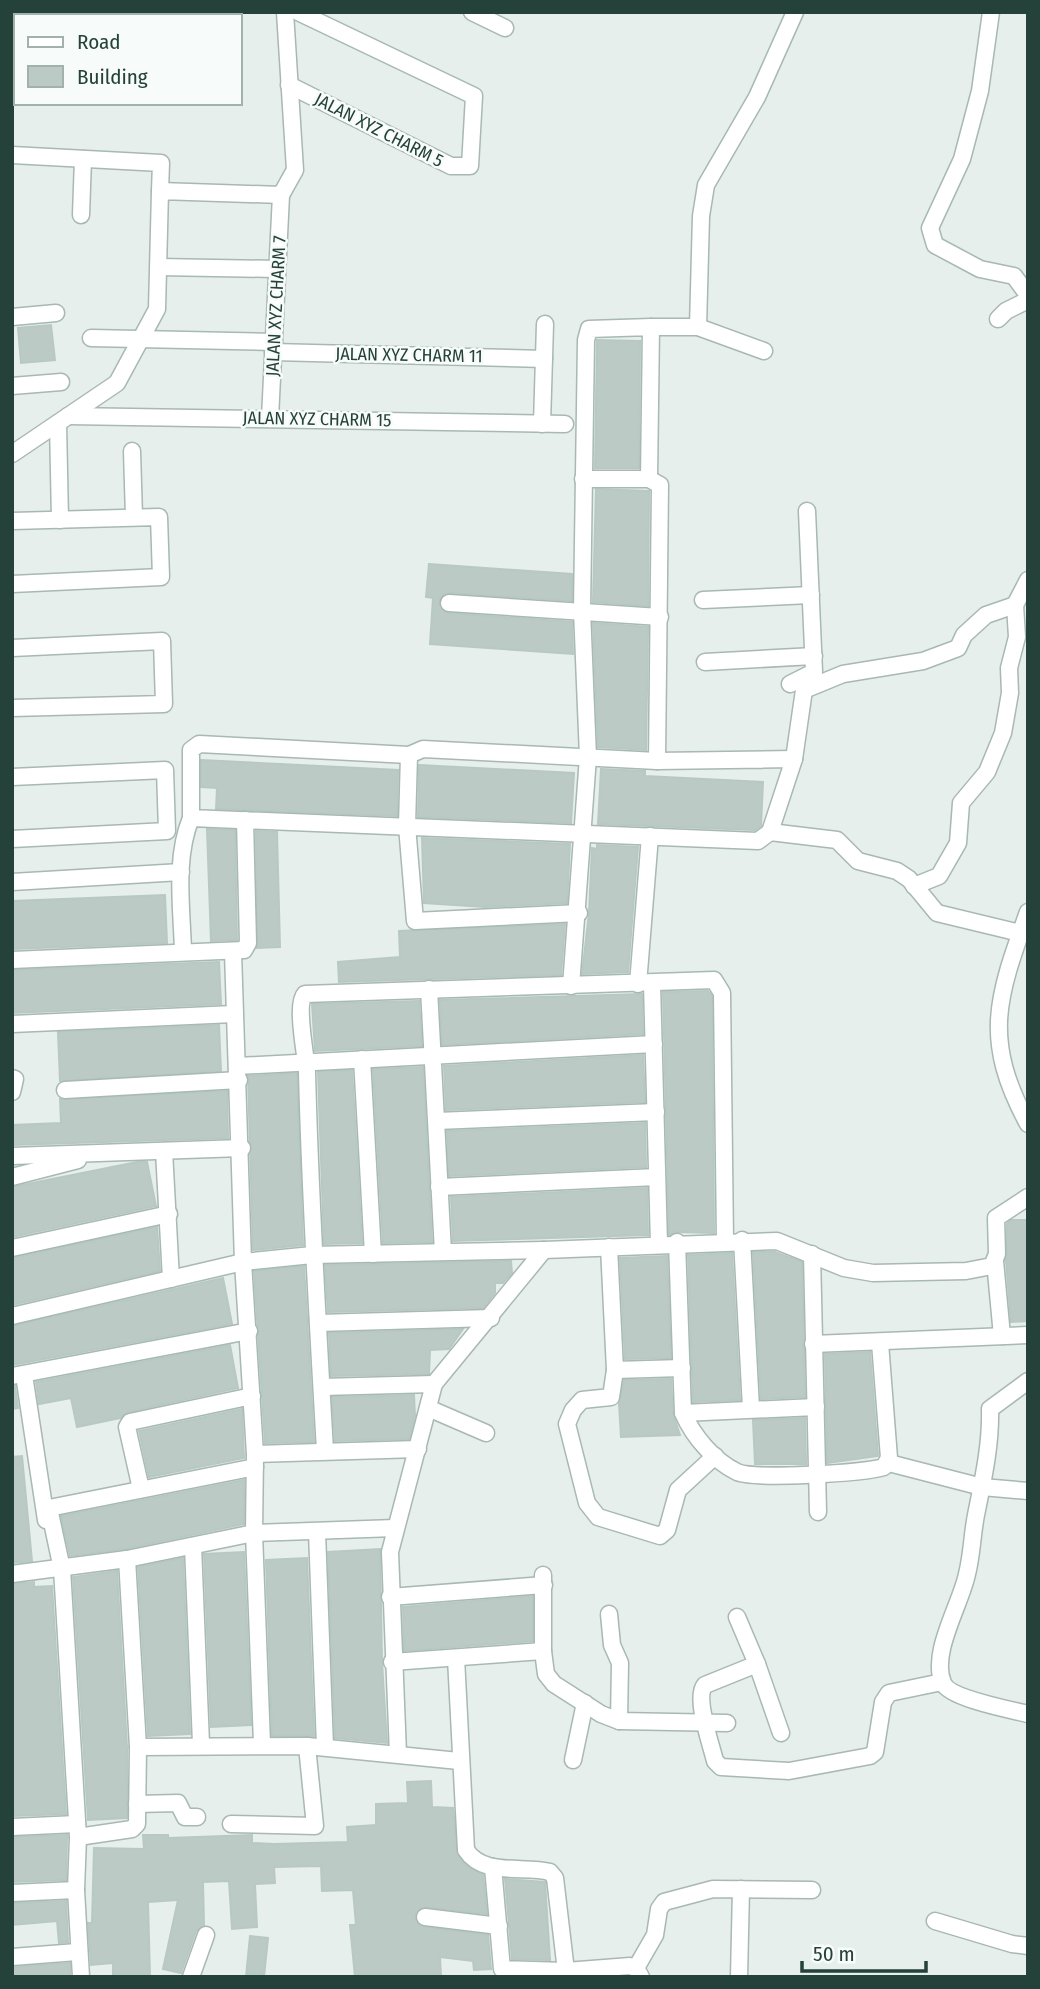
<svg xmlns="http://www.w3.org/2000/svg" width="1040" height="1989" font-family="'Fira Sans Condensed',sans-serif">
<rect width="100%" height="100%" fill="#e6efeb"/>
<!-- building -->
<g fill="#bbcac4" stroke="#b8c9c2" stroke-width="2">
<path d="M51,325L55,360L21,363L18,328Z"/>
<path d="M597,340L640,341L639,468H595Z"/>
<path d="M596,489L649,491L648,606L593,602Z"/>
<path d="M429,564L572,574V601L450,593L441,597L439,603L443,611L448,613L572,622L573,654L430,644L433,598L426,597Z"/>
<path d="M593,623L648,627L646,750L598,747Z"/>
<path d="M201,760L398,770L397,816L216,809L217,788L201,787Z"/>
<path d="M419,765L574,773L571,823L418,817Z"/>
<path d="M601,769L645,771V776L763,782L761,826L755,830L598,824Z"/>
<path d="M207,829L235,830L237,940L211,941Z"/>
<path d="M256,831L277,832L280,947L257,948Z"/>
<path d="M422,838L570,844L567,903L485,907L424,903Z"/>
<path d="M597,845L638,847L628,972L582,974L589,913L592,848L597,849Z"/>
<path d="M165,895L167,943L12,949V901Z"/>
<path d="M565,924L561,975L339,982L338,962L400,957L399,931Z"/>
<path d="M219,962L221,1004L12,1013V970Z"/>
<path d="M708,991L712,996L714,1233L676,1232L669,1235L663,992Z"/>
<path d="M642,994L643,1034L442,1045L440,1000Z"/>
<path d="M419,1001L422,1046L315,1051L312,1004Z"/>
<path d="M219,1025L221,1071L60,1081L58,1032Z"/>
<path d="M643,1055L645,1102L446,1110L444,1066Z"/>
<path d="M423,1067L432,1242L383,1243L373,1069Z"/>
<path d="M352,1070L362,1243L324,1244L318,1072Z"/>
<path d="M297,1073L303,1245L253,1250L248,1076Z"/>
<path d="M227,1091L228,1138L12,1145V1125L61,1123L60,1099Z"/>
<path d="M645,1123L646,1167L449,1176L447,1131Z"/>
<path d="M137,1162H147L156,1206L12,1237V1187Z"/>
<path d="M647,1188L648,1235L453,1241L451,1197Z"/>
<path d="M1011,1220H1028V1321L1011,1322L1006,1261L1007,1224Z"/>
<path d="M157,1227L160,1271L12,1305V1258Z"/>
<path d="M753,1252H775L802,1262L805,1397L761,1399Z"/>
<path d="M732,1253L740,1400L693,1402L688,1255Z"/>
<path d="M667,1256L671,1358L625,1359L620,1258Z"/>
<path d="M511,1261L512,1273L503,1283H495V1293L483,1308L328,1312L325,1265Z"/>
<path d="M304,1266L314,1442L265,1443L254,1271Z"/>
<path d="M223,1278L232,1324L12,1365V1326Z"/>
<path d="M463,1329L449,1349L430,1350L429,1374L331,1376L329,1333Z"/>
<path d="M230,1345L238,1388L128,1412L120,1418L77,1427L71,1398L39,1404L36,1382Z"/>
<path d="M870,1352L878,1456L827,1463L825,1354Z"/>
<path d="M671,1379L673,1414L680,1435L621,1437L619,1403L624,1380Z"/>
<path d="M12,1386H15L18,1408L12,1409Z"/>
<path d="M414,1395L415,1416L409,1439L335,1441L332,1397Z"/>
<path d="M242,1409L244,1458L149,1477L139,1431Z"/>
<path d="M805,1418L806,1464H755L753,1420Z"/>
<path d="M22,1456L32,1561L12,1563V1457Z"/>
<path d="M244,1480V1524L125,1549L70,1556L61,1516Z"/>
<path d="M380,1549L382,1662L387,1743L335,1738L328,1552Z"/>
<path d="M244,1552L251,1725L211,1727L204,1554Z"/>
<path d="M183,1558L190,1734L148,1736L138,1567Z"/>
<path d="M307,1558L314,1736H272L266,1560Z"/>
<path d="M117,1571L127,1747V1818L88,1820L73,1577Z"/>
<path d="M34,1582V1587L52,1586L66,1814L12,1816V1584Z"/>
<path d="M533,1596V1641L404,1651L403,1607Z"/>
<path d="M431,1781L432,1807L453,1808L458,1856L468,1867L483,1875L487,1914L426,1907L416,1911L415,1920L424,1927L488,1935L491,1969L474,1970L473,1961L440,1957L441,1977H355L350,1925H356L353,1890L322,1891L321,1866L274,1867L275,1883L255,1884L257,1927L232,1929L229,1881L203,1882L204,1925L196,1931L181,1973L163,1969L178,1900L148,1902L150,1977H113V1963L91,1965L88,1923H92L94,1848L144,1849L143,1835H168V1838L252,1835V1843L274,1844L348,1842L347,1827L376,1825V1804L408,1803L407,1782Z"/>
<path d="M67,1835L66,1880L12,1882V1837Z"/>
<path d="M505,1879L545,1882L550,1960L512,1959Z"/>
<path d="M66,1901L68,1942L59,1943L57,1921L12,1925V1903Z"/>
<path d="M250,1936L268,1938L264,1977H246Z"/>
<path d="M70,1963V1977H12V1967Z"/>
</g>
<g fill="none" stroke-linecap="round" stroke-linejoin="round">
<!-- minor casing -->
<g stroke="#a8b8b2" stroke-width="19">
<g id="minor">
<path d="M472,12L505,28"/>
<path d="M991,12L980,91L962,159L930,228L935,245L980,269L1014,276L1028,295"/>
<path d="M289,85L451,166H470L474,96L298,12"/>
<path d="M12,155L161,163L160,191"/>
<path d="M81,215L83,159"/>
<path d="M159,267L277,269"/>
<path d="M12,317L56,313"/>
<path d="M998,319L1006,311L1028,300"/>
<path d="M651,327H698L764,351"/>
<path d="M698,327L701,216L706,185L757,97L795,12"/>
<path d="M91,338L274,342"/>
<path d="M273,352L544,359"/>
<path d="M12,386L61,382"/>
<path d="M68,416L565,424"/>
<path d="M270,418L281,195"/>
<path d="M58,423L60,520"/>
<path d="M542,424L545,324"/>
<path d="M132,451L134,517"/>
<path d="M12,454L117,383L157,309L160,191L281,195L295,170L285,12"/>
<path d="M583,479H649L660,485L657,761"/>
<path d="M12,521L159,517L161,577L12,584"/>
<path d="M703,600L811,595"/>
<path d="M449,603L660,617"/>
<path d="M12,648L162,641L164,704L12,708"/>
<path d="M705,662L814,656"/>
<path d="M790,684L814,672L807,511"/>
<path d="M409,755L407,826L415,921L579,913"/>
<path d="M794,759L804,690L843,674L923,661L958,648L964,635L986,615L1015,605L1028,580"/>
<path d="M12,777L165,770L167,831L12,839"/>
<path d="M770,832L837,840L858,861L897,871L909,879L937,913L1020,933"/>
<path d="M12,882L181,872"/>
<path d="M914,886L939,876L958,843L961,803L987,772L1003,733L1010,693L1009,668L1017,637L1015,605"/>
<path d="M1028,912C997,998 982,1039 1028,1124"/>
<path d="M183,952C182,909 174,859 191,818L758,841L770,832L794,759L657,761L423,749L409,755L199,744L191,750V818"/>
<path d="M233,952L243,1262L255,1454L254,1533L262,1744"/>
<path d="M12,960L244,950L248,943L245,820"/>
<path d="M638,984L650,836"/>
<path d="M652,984L659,1244"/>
<path d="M571,986L588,757L582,610L586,340L589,329L651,327L649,479"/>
<path d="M429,989L443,1252"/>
<path d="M12,1024L234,1014"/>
<path d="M362,1059L373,1254"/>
<path d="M238,1066L654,1044"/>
<path d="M12,1078L15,1079L12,1092"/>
<path d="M65,1090L239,1080"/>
<path d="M437,1121L656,1112"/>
<path d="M164,1151L171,1279"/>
<path d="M12,1156L242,1148"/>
<path d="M12,1177L78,1160"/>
<path d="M439,1187L657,1177"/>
<path d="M742,1240L751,1408"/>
<path d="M677,1242L683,1413C693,1436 714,1461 737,1472C754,1480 864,1473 884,1467L889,1458L880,1343"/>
<path d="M609,1247L615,1370L682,1368"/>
<path d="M12,1248L169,1214"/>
<path d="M812,1254L818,1512"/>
<path d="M995,1261L1002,1336"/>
<path d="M12,1316L243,1262L312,1255L544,1250L777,1241L844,1268L873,1273L966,1271L992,1266L997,1254L996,1218L1028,1197"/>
<path d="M318,1323L491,1318"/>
<path d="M813,1344L1028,1335"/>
<path d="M615,1370L611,1397L582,1400L573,1410L567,1424L587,1503L598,1517L660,1536L667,1530L678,1490L715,1456"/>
<path d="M24,1375L46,1520"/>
<path d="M12,1376L249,1331"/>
<path d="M1028,1381L990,1409C991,1445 983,1480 976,1515C972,1535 972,1555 967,1574C961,1604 930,1653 943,1683C949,1698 1011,1710 1028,1714"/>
<path d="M322,1387L434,1384"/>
<path d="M428,1408L486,1433"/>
<path d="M683,1413L816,1407"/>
<path d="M325,1451C318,1325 310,1199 307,1072C306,1055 295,1004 305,994L714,980L722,993L725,1241"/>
<path d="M255,1454L418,1449"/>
<path d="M889,1463L982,1487L1028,1491"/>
<path d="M141,1489L127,1427L130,1422L252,1396"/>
<path d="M317,1532L325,1747"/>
<path d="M193,1546L201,1744"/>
<path d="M12,1574L127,1559L254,1533L395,1528"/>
<path d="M543,1575V1651L546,1674L554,1684L601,1714L619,1721L727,1723"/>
<path d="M390,1597L544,1585"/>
<path d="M609,1614L612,1645L620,1663L619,1721"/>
<path d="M737,1617L757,1664L705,1685C694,1697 711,1744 715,1761L721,1767L789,1771L870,1756L875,1752L883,1702L889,1693L942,1682"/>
<path d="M456,1658L466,1850C483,1877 524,1865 550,1872L555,1878L566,1971L630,1966L636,1968L641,1977"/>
<path d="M392,1662L543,1651"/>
<path d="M757,1664L781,1733"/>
<path d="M138,1747L307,1746L459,1761"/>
<path d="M398,1754L390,1552L434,1384L544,1250"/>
<path d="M573,1760L585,1703"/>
<path d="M137,1804L178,1803L185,1817H197"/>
<path d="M231,1824L315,1826L307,1746"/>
<path d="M12,1827L77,1824"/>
<path d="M78,1837L132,1829L137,1824L138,1747L127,1559"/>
<path d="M493,1867L502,1969L566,1971"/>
<path d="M12,1893L76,1890"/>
<path d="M425,1917L499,1926"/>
<path d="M935,1921L1012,1944L1028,1946"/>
<path d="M12,1957L77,1952"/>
<path d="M636,1968L655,1935L659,1909L664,1902L713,1889L812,1890"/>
<path d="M81,1977L76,1890L78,1837L62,1569L49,1508L255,1467"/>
<path d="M191,1977L206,1935"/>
<path d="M739,1977L741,1889"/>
</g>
</g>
<!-- minor -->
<use href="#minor" stroke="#fff" stroke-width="16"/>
</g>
<g text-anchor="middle" stroke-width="5" stroke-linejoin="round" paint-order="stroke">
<!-- street labels -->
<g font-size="18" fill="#24423a" stroke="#f7fbf9">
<text transform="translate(379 130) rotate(27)" y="6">JALAN XYZ CHARM 5</text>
<text transform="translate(276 306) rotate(-87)" y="6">JALAN XYZ CHARM 7</text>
<text transform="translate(409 355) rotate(1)" y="6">JALAN XYZ CHARM 11</text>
<text transform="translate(317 419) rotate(1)" y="6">JALAN XYZ CHARM 15</text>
</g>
</g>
<!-- border -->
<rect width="1040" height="1989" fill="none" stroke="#24423a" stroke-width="28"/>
<!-- legend -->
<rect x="14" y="14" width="228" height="91" fill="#f7fbf9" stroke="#a3b1ad" stroke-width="2"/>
<rect x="28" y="37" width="35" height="10" fill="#ffffff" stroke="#a3b1ad" stroke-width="2"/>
<text x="77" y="49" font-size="21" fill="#24423a">Road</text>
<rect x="28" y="66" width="35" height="21" fill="#bbcac4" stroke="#a3b1ad" stroke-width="2"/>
<text x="77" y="84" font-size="21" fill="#24423a">Building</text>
<!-- scale -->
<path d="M802 1961v10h124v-10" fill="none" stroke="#24423a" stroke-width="3.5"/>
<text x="813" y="1961" font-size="21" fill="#24423a" stroke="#f7fbf9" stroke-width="5" paint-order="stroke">50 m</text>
</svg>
